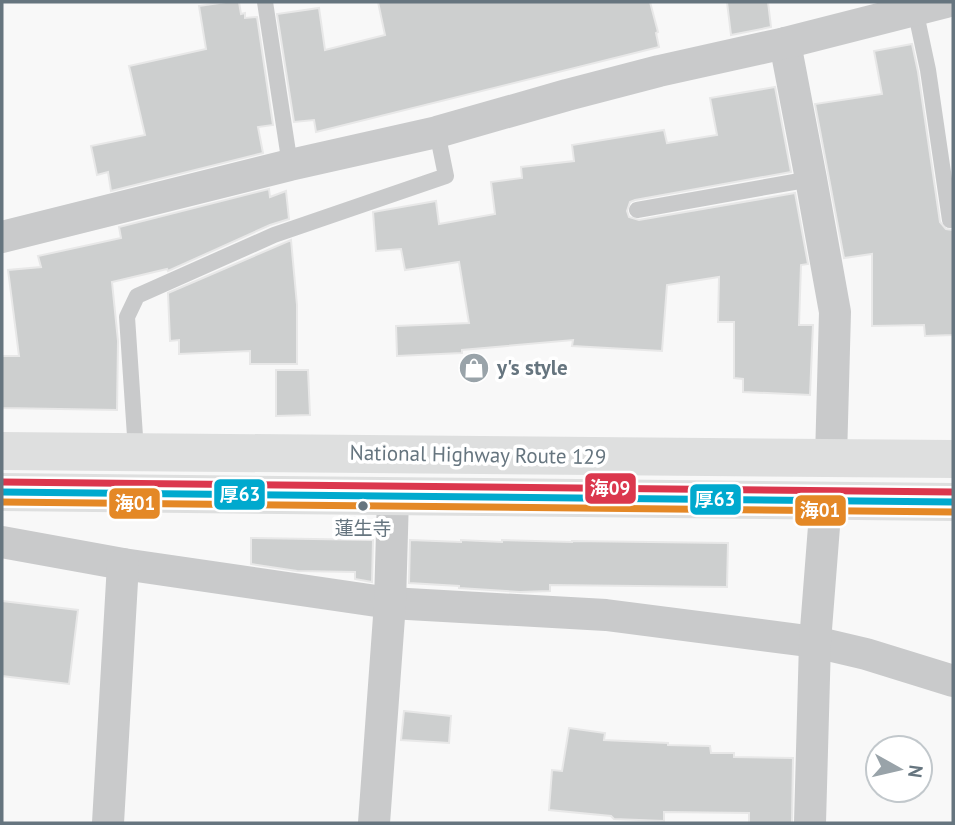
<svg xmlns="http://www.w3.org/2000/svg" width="955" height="825" font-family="'PT Sans','Noto Sans JP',sans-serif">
<rect width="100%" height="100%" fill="#f8f8f8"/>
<!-- building -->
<g fill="#cdcfcf" stroke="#e8e8e8" stroke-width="2">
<path d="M226,2H239L241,14L245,13V18L257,17L273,125L258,127L263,153L111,191L108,172L97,175L91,146L145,135L129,66L206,49L199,6Z"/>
<path d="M378,2H650L658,32L656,33L659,47L316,132L314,120L294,122L277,14L319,8L325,50L385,35Z"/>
<path d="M727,2H768L771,27L731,35Z"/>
<path d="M912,44L918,72L940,222L946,229L953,230V335L925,336L924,325L872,326V254L844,258L815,104L882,94L874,51Z"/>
<path d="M775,87L791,172L635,200L630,202L627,211L629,217L639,220L795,193L808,264L801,265L799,325H813L810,395L743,392V379L734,378V322H718L719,277L667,285L662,351L572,346L573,340L462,350V353L397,356L396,326L469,323L459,262L405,270L401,249L376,251L373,212L436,201L439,224L495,214L491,182L522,178L521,167L574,161L572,145L664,130L667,143L717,135L710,98Z"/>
<path d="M269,189L270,197L286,191L289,219L270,225L168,271L167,269L112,282L118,341L117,410L2,408V356H19L8,270L41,267L38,256L121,238L119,227Z"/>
<path d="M291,240L297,305V364H250V351L179,354V340L170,341L168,293Z"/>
<path d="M276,370H308L310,415L276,416Z"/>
<path d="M251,538L373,540L372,582L355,579V572L297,571L251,564Z"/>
<path d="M410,540L461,542V540L502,542V540L572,542V541L728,543L727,587L550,585V591L520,592L459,588V586L409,583Z"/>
<path d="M2,601L78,610L69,684L2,676Z"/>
<path d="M404,711L451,716L449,743L401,740Z"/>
<path d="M569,728L605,733L604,740L668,743V745L710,746L711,753H734V757L793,758L792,823H749V813L664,812V821L614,819L611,816L549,810L552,770L562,771Z"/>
</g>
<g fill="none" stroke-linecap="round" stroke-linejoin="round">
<!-- service -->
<g stroke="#c9cacb" stroke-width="16">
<path d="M265,2L290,165"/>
<path d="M915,9L928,70L950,220"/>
<path d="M637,210L811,179"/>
<path d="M136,451L127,317L137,296L274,235L446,176L437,132"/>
</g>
<!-- minor -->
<g stroke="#c9cacb" stroke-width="32">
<path d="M785,43L811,179L835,312L831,458"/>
<path d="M2,237L290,165L437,132L567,95L659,71L785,43L946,2"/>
<path d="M2,542L123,564L390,603L606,615L815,642L866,654L953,681"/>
<path d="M108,823L123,564"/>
<path d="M374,823L390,603L393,497"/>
<path d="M810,823L815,642L826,501"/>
</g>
<!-- trunk -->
<g stroke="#dedfdf" stroke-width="38">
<path d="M2,451L953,459"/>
<path d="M2,492L953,502"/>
</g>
<!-- bus-1 casing -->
<g stroke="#fff" stroke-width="12">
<path id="bus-1" d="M2,492L953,502"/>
</g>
<!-- bus-2 casing -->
<g stroke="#fff" stroke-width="12">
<path id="bus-2" d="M2,502L953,512"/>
</g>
<!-- bus-3 casing -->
<g stroke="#fff" stroke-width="12">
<path id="bus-3" d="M2,482L953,492"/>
</g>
<!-- bus-1 -->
<use href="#bus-1" stroke="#00a9ce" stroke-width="7"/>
<!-- bus-2 -->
<use href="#bus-2" stroke="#e48826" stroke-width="7"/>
<!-- bus-3 -->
<use href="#bus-3" stroke="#db374d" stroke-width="7"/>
</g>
<!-- icons -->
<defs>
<g id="shop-disc" transform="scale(1.575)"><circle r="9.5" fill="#99a3a9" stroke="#fff"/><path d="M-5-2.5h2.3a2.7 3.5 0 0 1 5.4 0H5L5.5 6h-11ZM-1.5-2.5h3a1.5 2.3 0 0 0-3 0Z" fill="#fff"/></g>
</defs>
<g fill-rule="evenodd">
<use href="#shop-disc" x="474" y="368"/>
</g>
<!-- markers -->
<circle fill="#66757f" stroke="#fff" stroke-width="2.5" cx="363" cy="506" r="6"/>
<g text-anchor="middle" stroke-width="7" stroke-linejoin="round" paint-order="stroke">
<!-- bus labels -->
<g font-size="19" fill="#66757f" stroke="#fff">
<text x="363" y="535">蓮生寺</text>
</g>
<!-- poi labels -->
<g font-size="21" font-weight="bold" fill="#66757f" stroke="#fff" text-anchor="start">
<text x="497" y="375">y's style</text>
</g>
<!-- street labels -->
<g font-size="21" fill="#66757f" stroke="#fff">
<text transform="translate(478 455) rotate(1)" y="7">National Highway Route 129</text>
</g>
</g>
<g stroke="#fff" stroke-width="2.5">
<rect x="584" y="472" width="53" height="33" rx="7" fill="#db374d"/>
<rect x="213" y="478" width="53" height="33" rx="7" fill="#00a9ce"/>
<rect x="689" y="483" width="53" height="33" rx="7" fill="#00a9ce"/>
<rect x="108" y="487" width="53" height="33" rx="7" fill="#e48826"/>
<rect x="794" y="494" width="53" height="33" rx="7" fill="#e48826"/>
</g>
<g font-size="19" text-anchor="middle" font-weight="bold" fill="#fff">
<text x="610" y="495">海09</text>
<text x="240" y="501">厚63</text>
<text x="715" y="506">厚63</text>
<text x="135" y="510">海01</text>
<text x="820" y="517">海01</text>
</g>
<!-- border -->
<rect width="955" height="825" fill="none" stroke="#66757f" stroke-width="7"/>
<!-- north arrow -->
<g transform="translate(899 769) rotate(98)"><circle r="33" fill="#ffffff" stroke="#c2c8cc" stroke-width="2"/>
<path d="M0-5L12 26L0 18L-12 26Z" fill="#99a3a9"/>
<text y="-10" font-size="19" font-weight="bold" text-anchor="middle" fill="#66757f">N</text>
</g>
</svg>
